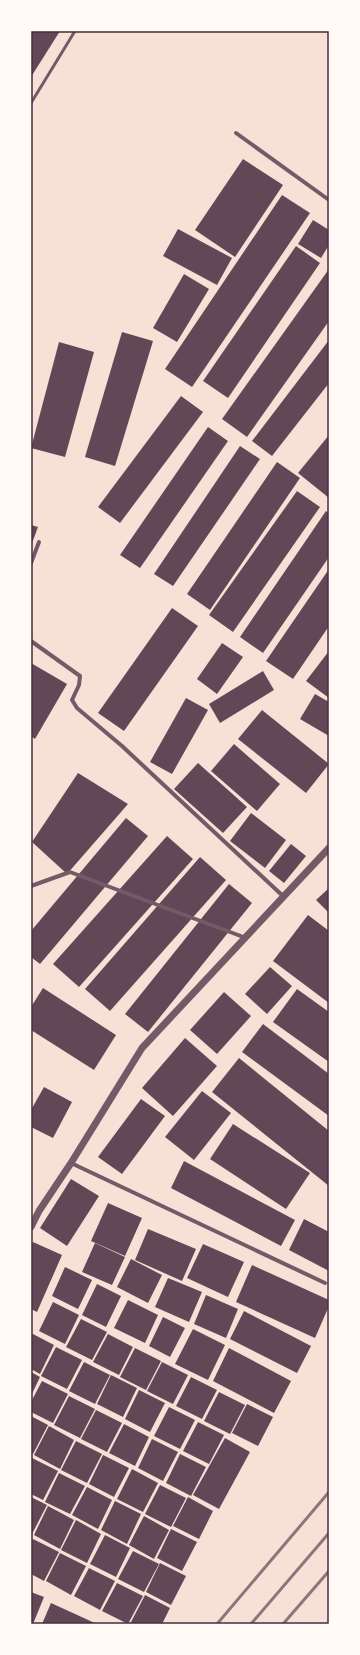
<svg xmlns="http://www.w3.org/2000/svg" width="360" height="1655" font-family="'DejaVu Sans',sans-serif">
<rect width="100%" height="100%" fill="#f7e1d7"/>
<!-- building -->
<g fill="#644757">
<path d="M31,31H60L31,77Z"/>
<path d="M243,159L283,185L235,257L195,230Z"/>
<path d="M282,195L310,213L192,387L165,369Z"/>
<path d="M313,220L329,230V245L321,258L298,244Z"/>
<path d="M178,229L232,258L217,285L163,256Z"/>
<path d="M296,246L320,263L228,398L203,381Z"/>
<path d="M329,269V321L247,437L222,419Z"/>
<path d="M184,274L209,289L177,342L153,328Z"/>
<path d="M122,332L153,341L115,466L85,457Z"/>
<path d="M329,340V383L272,456L252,441Z"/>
<path d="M59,342L94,352L65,457L31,448Z"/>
<path d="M181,396L203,412L120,523L98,507Z"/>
<path d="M208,427L228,441L140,568L120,555Z"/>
<path d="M329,435V498L298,473Z"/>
<path d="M240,446L260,459L173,586L154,574Z"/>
<path d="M277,462L300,478L210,610L187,594Z"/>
<path d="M297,491L320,507L233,632L209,615Z"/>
<path d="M326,511L329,513V557L263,653L240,637Z"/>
<path d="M31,525L38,527L31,546Z"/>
<path d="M329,569V626L293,679L266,661Z"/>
<path d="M172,608L198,626L124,731L98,713Z"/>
<path d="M222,643L243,657L217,694L197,679Z"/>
<path d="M329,651V698L306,681Z"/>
<path d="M31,663L67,684L35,739L31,736Z"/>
<path d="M263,671L274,690L220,723L209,704Z"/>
<path d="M315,694L329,702V736L300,719Z"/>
<path d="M186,698L208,710L172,774L150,762Z"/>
<path d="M262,710L329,764L306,793L238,739Z"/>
<path d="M234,744L280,784L257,811L211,771Z"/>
<path d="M198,763L247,807L223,833L174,789Z"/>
<path d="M78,773L128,804L67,874L32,842Z"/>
<path d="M251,813L286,840L265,868L230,841Z"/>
<path d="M126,818L148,836L40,964L31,957V931Z"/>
<path d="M167,836L193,859L79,987L53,964Z"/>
<path d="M291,844L306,856L284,883L269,871Z"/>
<path d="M200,857L226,880L110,1011L85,989Z"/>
<path d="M229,884L252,903L148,1032L125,1014Z"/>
<path d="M329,888V913L316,900Z"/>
<path d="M308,915L329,931V1003L273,961Z"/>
<path d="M270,967L292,986L267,1014L245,994Z"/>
<path d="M43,988L116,1035L94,1070L31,1030V1007Z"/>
<path d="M297,989L329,1012V1062L273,1022Z"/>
<path d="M224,992L251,1016L217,1054L190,1030Z"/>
<path d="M263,1024L329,1074V1116L242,1052Z"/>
<path d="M185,1038L217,1066L173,1116L142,1088Z"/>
<path d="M239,1058L329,1131V1186L212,1092Z"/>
<path d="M44,1087L72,1102L53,1138L31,1127V1110Z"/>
<path d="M202,1091L231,1113L194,1160L165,1137Z"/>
<path d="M141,1099L165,1116L122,1174L98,1157Z"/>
<path d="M233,1124L310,1173L286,1209L210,1159Z"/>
<path d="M184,1161L295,1220L281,1246L171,1188Z"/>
<path d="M71,1179L99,1196L67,1246L40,1228Z"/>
<path d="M108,1203L142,1218L125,1256L91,1241Z"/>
<path d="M304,1219L329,1232V1271L289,1250Z"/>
<path d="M148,1229L196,1249L182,1281L135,1260Z"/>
<path d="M33,1242L62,1255L37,1312L31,1309V1247Z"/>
<path d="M95,1243L125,1257L112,1285L82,1272Z"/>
<path d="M203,1244L244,1262L228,1297L187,1278Z"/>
<path d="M131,1259L162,1275L148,1303L117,1287Z"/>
<path d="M252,1265L329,1300V1306L315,1338L236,1302Z"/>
<path d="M65,1267L92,1280L78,1309L52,1296Z"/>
<path d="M168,1278L202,1292L189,1322L155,1307Z"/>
<path d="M97,1284L121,1296L106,1327L82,1315Z"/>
<path d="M206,1295L238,1309L226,1338L194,1324Z"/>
<path d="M128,1300L158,1315L145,1343L114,1328Z"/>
<path d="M53,1302L79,1315L65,1344L39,1331Z"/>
<path d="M244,1311L311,1346L297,1373L230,1339Z"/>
<path d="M163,1317L185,1328L170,1357L149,1346Z"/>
<path d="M81,1319L107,1332L92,1360L66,1347Z"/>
<path d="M193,1329L225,1345L208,1380L175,1364Z"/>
<path d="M31,1333L54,1345L40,1374L31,1369Z"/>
<path d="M108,1334L133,1347L119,1375L93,1362Z"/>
<path d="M56,1347L82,1360L67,1389L41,1376Z"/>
<path d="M135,1348L161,1361L146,1390L120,1377Z"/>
<path d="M229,1348L291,1381L274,1413L213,1381Z"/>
<path d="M84,1362L110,1375L95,1404L69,1391Z"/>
<path d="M162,1362L188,1375L173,1404L147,1391Z"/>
<path d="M31,1372L40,1377L31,1396Z"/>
<path d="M111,1375L137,1388L123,1417L97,1404Z"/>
<path d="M191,1377L217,1390L202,1419L176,1406Z"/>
<path d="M42,1381L68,1394L53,1423L31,1412V1402Z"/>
<path d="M139,1390L165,1403L150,1432L125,1419Z"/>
<path d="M219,1392L245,1405L230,1434L204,1421Z"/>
<path d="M69,1396L95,1409L80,1438L54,1425Z"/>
<path d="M247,1404L273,1417L258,1446L232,1433Z"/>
<path d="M169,1407L195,1420L180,1449L154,1436Z"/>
<path d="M96,1410L122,1423L107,1452L81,1439Z"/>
<path d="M31,1416L48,1425L33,1454L31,1452Z"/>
<path d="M198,1422L224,1435L209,1464L183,1451Z"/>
<path d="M124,1424L149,1437L135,1466L109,1453Z"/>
<path d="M49,1426L74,1440L60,1469L34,1455Z"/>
<path d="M225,1438L250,1452L219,1509L193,1495Z"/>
<path d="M152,1439L178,1452L163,1481L138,1468Z"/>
<path d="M76,1441L102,1454L87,1483L61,1470Z"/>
<path d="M180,1454L206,1467L191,1496L166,1483Z"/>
<path d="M103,1455L129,1468L114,1497L89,1484Z"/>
<path d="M32,1458L58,1471L43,1500L31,1494Z"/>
<path d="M132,1469L158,1483L143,1512L117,1499Z"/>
<path d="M59,1473L85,1486L70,1514L45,1502Z"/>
<path d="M160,1485L186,1498L171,1527L145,1514Z"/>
<path d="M87,1487L112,1500L98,1529L72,1515Z"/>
<path d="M31,1497L47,1505L32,1534L31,1533Z"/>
<path d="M188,1497L213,1511L199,1539L173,1526Z"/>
<path d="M115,1501L141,1514L127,1544L101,1530Z"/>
<path d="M48,1506L74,1520L60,1549L34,1535Z"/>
<path d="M144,1516L169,1530L154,1559L129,1545Z"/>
<path d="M76,1520L101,1534L87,1563L61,1550Z"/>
<path d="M171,1529L197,1542L182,1571L157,1558Z"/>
<path d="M105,1535L130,1548L116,1577L90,1564Z"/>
<path d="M33,1539L59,1552L44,1581L31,1574V1542Z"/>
<path d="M133,1551L159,1564L144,1592L118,1579Z"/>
<path d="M60,1553L86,1566L71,1595L46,1581Z"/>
<path d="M160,1563L186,1576L171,1605L146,1592Z"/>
<path d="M89,1568L115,1581L100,1610L74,1596Z"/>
<path d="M117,1583L143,1596L128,1624L102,1611Z"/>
<path d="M31,1592L44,1597L33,1624H31Z"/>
<path d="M145,1595L170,1608L162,1624H130Z"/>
<path d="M51,1603L97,1624H42Z"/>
</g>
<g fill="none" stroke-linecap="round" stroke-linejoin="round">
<!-- service -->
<path stroke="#755966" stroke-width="3" d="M31,103L75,31"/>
<!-- minor -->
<g stroke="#755966" stroke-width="4">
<path d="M236,133L329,200"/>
<path d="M31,563L39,542"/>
<path d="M31,641L80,676L79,685L72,700L77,708L122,746L284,897"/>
<path d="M31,886L70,872L246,938"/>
<path d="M71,1163L325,1283"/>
</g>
<!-- tertiary -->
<path stroke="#755966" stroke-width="7" d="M31,1227L39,1211L71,1163L142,1048L329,848"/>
<!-- rail -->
<g stroke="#8f747c" stroke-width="3">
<path d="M217,1624L329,1492"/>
<path d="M251,1624L329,1533"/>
<path d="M283,1624L329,1571"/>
</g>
</g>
<!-- border -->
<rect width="360" height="1655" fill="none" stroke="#fffaf5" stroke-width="64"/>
<rect x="32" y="32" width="296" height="1591" fill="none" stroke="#4a2c40" stroke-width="1.5"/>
</svg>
